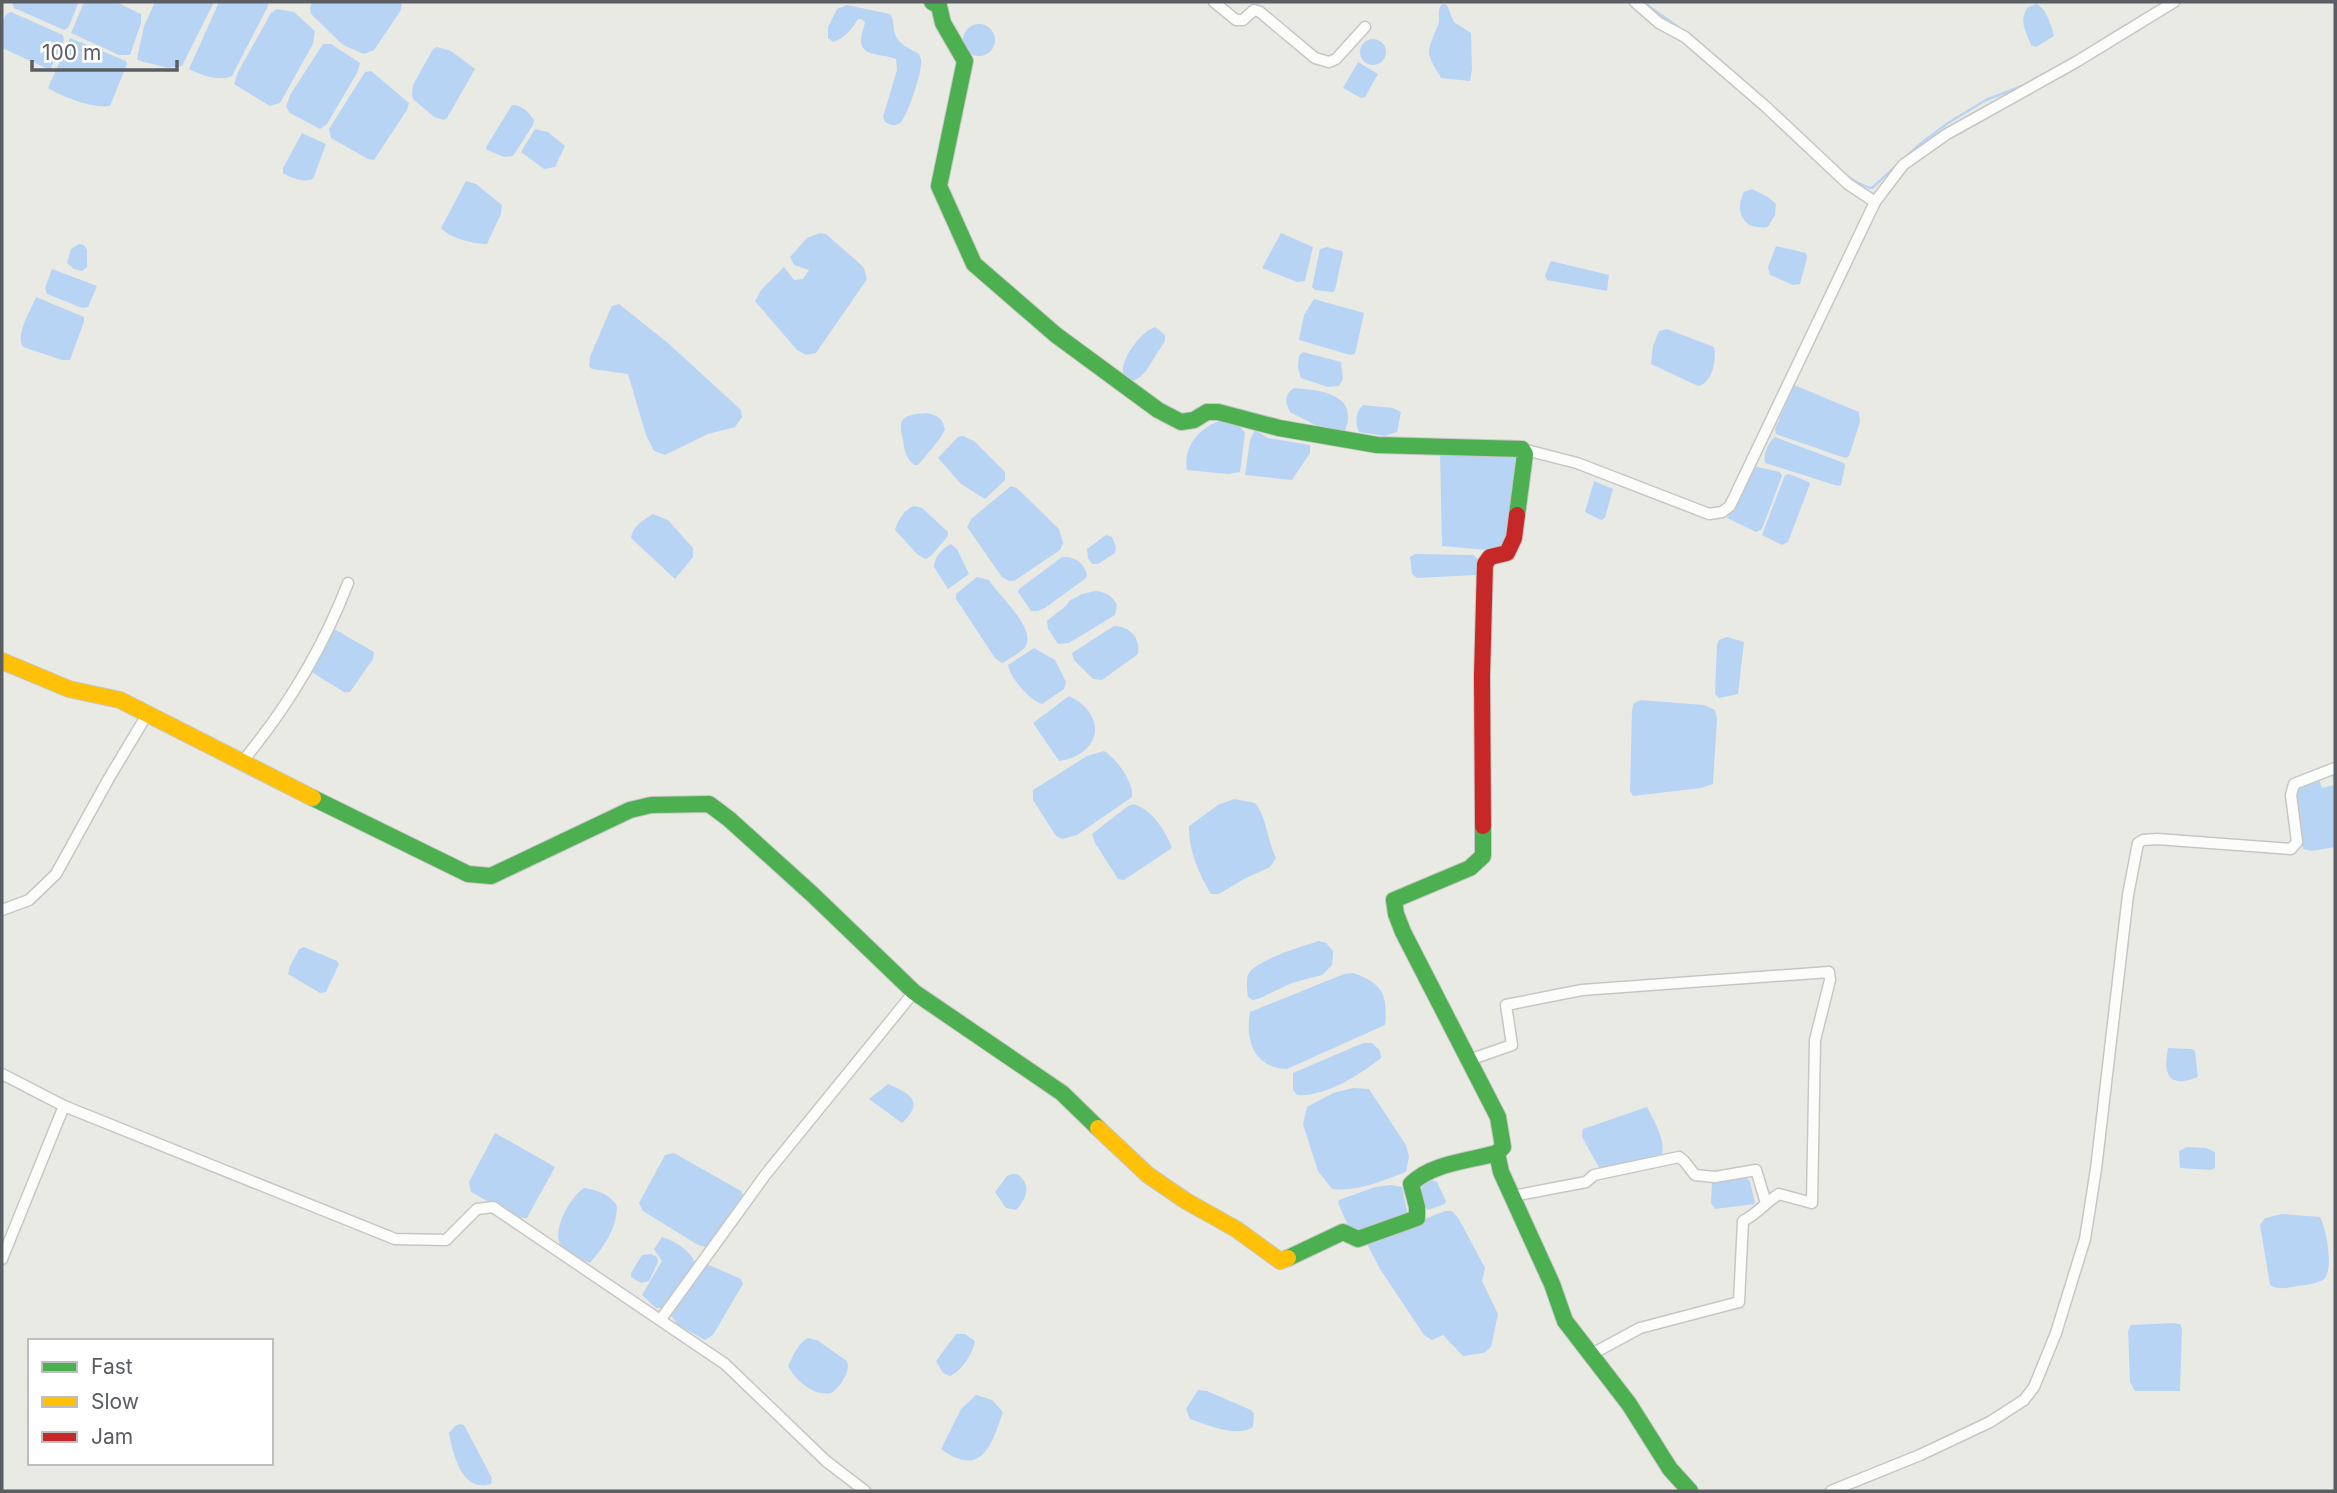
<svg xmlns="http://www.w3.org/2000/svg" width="2337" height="1493" font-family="Inter,sans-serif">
<rect width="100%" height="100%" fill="#eaeae5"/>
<!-- water -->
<g fill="#b8d4f5">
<path d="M12,2H79L68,28L64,30L14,8Z"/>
<path d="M84,2H116L141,14V23L130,55H119L71,33Z"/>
<path d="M155,2H214L182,66L168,68L140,61L137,59L144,26Z"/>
<path d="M219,2H269L267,8L232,76C219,82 200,75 189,69Z"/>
<path d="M312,2H400L402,3L401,10L374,50L364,54L343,45L311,14L310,7Z"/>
<path d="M1442,4L1447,5L1454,22L1471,33L1472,69L1470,81L1441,78C1425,50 1426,55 1438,25C1441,17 1436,11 1442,4Z"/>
<path d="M2037,4C2046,9 2052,26 2054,36L2036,47L2031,45C2026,31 2018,21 2028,7Z"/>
<path d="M847,5L890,14C894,20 893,24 894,31C897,44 909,48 919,54C921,59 922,60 921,65C921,74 907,118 900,123C895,127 890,125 885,122L883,117L897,70L896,59C885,54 860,57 861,40C861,34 864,28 865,22L861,19H858C851,30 845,38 833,42L828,38V27L837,9Z"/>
<path d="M277,9L294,12L315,31L313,44L280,103L270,106L234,84L238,72L271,13Z"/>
<path d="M11,12L63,35L64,40L50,70L2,48V24L6,14Z"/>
<circle cx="979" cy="40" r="16"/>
<path d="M70,38L126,61L127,64L110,106C94,109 62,97 48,88Z"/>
<circle cx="1373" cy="52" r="13"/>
<path d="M323,44H331L360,63L357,73L327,124L320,129L290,113L286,107L290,95Z"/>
<path d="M437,47L451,51L475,69L447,118L444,120L434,117L413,99L412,94L413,85L433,49Z"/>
<path d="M1358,62L1378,74L1365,97L1361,98L1343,88Z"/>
<path d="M371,71L409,103L407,110L374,160L368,159L331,138L329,129L365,72Z"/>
<path d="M512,105C523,105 528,112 534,120L533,125L513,156L504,157L487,150L486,147Z"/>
<path d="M535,129L548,132L565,146L555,167L544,169L521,152Z"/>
<path d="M302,133L326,144L313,179C303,183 291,178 283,173V168Z"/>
<path d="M466,181L476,184L502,205L501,214L487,244C474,244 449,238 441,228Z"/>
<path d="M1752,189L1768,197L1776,204L1775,215L1768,227C1745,231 1733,213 1744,192Z"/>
<path d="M820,233L826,234L859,263L864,268L867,279L816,353L806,355L797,350L755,301L762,289L784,267L794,280L803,279L809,270L794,265L790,257L807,238Z"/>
<path d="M1281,233L1313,247L1305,281L1297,282L1262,268Z"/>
<path d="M79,244L84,245L87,250V267L82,271L74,269L67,263L71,249Z"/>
<path d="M1776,246L1806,253L1807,258L1800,284L1793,285L1770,275L1768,267Z"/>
<path d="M1327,247L1342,251L1343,253L1335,290L1333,292L1315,290L1312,287L1320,249Z"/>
<path d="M1551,261L1609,275L1607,291L1547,280L1545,275Z"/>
<path d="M52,269L97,286L88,307L82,308L47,294L45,288Z"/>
<path d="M36,297L84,317V322L70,360H62L23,347C15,333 31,311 36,297Z"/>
<path d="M1314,299L1364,313L1355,354L1350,355L1299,340L1304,315Z"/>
<path d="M619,304L668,343L741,410L742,417L735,427L708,434L665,455L654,451L646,435L628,374L592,369L589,366L590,357L610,310L612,306Z"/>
<path d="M1155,327L1165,335V341L1146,371L1140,377L1133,381L1123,373C1120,359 1142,331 1155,327Z"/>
<path d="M1667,329L1714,347C1717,359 1712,384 1698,386L1651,364L1653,346L1659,331Z"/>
<path d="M1303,352L1341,362L1343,379L1339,386L1328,387L1301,378L1298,368L1299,356Z"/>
<path d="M1794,385L1859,412L1860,422L1849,456L1846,458L1839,456L1776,434L1775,429Z"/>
<path d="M1294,388C1322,390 1361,395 1344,433H1331L1290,412C1285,403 1284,394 1294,388Z"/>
<path d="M1363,405L1393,408L1401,412L1397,432L1385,436L1359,432C1355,423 1355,412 1363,405Z"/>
<path d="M926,413C937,415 943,418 945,430L939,440L918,465H914C905,457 905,451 903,440C897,418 903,415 926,413Z"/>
<path d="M1225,420L1240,427L1245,433L1240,472L1228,474L1187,470C1182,446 1202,424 1225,420Z"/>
<path d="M1255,430L1268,438L1310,445V453L1292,480L1245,475L1250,440Z"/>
<path d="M963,436L974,441L1005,472V480L985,499L961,484L938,458L958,437Z"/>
<path d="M1775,437L1844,463L1845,466L1841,485L1838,486L1765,463C1763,455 1768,442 1775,437Z"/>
<path d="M1440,454L1517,457L1509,542L1499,551L1442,546Z"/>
<path d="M1753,466L1780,472L1782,476L1762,529L1756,532L1727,518Z"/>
<path d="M1789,474L1809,482L1810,484L1788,542L1782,545L1762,535L1785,475Z"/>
<path d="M1594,481L1613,489L1605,518L1601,520L1585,512Z"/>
<path d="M1011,486L1017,488L1059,529L1063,543L1060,550L1014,581H1009L1002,577L967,527L972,518Z"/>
<path d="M914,506L922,508L948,532V536L931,556L925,559L917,554L895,530C897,521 905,509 914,506Z"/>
<path d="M653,514L668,520L693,548V557L675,579L631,538C632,527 644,519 653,514Z"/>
<path d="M1106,535L1112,537L1116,547L1115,553L1098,564H1092L1088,558L1087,549Z"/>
<path d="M951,544L957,549L969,574L948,589L934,567C934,558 942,548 951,544Z"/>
<path d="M1415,554L1474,555L1480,562L1478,572L1476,575L1417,578L1412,574L1410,557Z"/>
<path d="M1062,557C1075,556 1084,563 1087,575L1086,578L1045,608L1038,611H1031L1018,592L1019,589Z"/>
<path d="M977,577L989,580C997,594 1038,629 1025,647C1020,653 1009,659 1002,663L995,658L956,599V594Z"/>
<path d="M1095,591C1105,592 1112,595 1117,605L1115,615L1069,643L1058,644L1048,629L1047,621L1067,605L1069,601L1082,594Z"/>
<path d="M1114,626C1129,626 1141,638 1138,654L1102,680L1093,679L1074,660L1072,653Z"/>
<path d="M336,630L374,652L373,659L350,692H344L310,671L332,631Z"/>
<path d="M1727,637L1744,642L1738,694L1719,698L1715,694L1717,645L1719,640Z"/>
<path d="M1034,648L1055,660L1066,682L1064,689L1042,704C1030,701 1010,678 1008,665Z"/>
<path d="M1069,696C1107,714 1103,754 1059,761L1033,723Z"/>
<path d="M1640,700L1704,705L1715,710L1717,719L1713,784L1701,788L1633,796L1630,791L1632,710L1633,704Z"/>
<path d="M1104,751C1116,758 1134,782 1132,797L1077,835L1062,839L1056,836L1033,800V790L1087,756Z"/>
<path d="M2335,774V847L2312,851L2303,849L2294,802L2298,787L2319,779L2322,788L2334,785L2332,775Z"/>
<path d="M1234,799L1255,803C1267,817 1267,841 1276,858L1270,867L1244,879L1219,894H1211C1199,874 1188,849 1189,826L1218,805Z"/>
<path d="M1134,804C1153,811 1165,830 1172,848L1124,880L1118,879L1095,843L1092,834L1128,806Z"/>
<path d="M1319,941L1326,943L1333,951V956L1332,965L1322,975L1292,983L1258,999L1253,1000L1248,997C1247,991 1246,981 1248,975C1254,960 1304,946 1319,941Z"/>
<path d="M304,947L337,961L339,964L326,992L320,993L288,974L290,966L299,949Z"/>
<path d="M1353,973C1382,983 1388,994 1385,1025L1287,1069C1254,1068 1245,1041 1250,1012L1344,974Z"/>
<path d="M1363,1043H1372L1380,1051L1381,1058C1359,1075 1326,1097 1297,1095L1293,1090V1073Z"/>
<path d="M2168,1048L2192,1049L2195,1051L2198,1077C2168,1089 2163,1074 2168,1048Z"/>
<path d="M888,1084C910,1093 925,1102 902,1123L869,1099Z"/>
<path d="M1353,1088L1369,1089L1406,1145L1409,1157L1406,1172C1382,1181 1357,1192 1332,1189L1318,1171L1303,1124L1307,1107L1333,1093Z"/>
<path d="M1647,1107C1654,1121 1666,1140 1662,1156L1601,1171L1582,1137L1583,1129Z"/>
<path d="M495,1133L555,1167L527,1218H518L471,1192L469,1182Z"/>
<path d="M2187,1147L2206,1148L2215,1152V1168L2211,1170L2180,1168L2179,1151Z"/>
<path d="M674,1153L741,1191L744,1197L711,1245L706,1247L698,1245L643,1211L639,1203L665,1155Z"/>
<path d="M1012,1174H1017C1032,1185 1027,1198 1016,1210L1006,1208L995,1192L1007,1176Z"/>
<path d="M1746,1178L1750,1181L1755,1204L1715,1209L1711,1203L1712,1183Z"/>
<path d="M1432,1180L1437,1182L1446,1201L1445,1204L1428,1210C1422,1205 1419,1191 1423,1183Z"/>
<path d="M1391,1185L1402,1187L1408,1216L1377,1230L1351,1232L1338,1203L1339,1200L1375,1187Z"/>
<path d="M584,1188C597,1190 610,1194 617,1206C617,1228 604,1247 590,1263C580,1259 567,1255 561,1246C551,1231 570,1197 584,1188Z"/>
<path d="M1445,1211H1452L1459,1219L1485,1268L1482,1281L1498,1314L1491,1347L1484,1353L1463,1356L1443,1335L1432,1340L1424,1335L1380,1269L1366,1242Z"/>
<path d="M2282,1214L2320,1217C2326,1228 2335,1271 2323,1280C2316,1284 2305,1285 2297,1286C2287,1288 2278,1290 2270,1285L2260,1225L2265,1218Z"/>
<path d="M662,1237C673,1240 694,1252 695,1265L661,1308H656L642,1295L662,1261L654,1249Z"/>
<path d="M651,1254L657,1257L658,1262L649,1281L641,1283L631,1277V1273L642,1255Z"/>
<path d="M705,1263L741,1279L743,1284L713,1335L705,1340L678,1325L670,1314Z"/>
<path d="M2173,1323L2180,1324L2182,1329L2180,1391H2135L2130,1382L2128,1331L2131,1325Z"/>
<path d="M956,1334H965L975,1341C973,1353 961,1372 950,1376L943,1373L936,1361Z"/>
<path d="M808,1338L817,1340L847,1361C851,1372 841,1385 833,1392C816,1399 795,1380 788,1366C793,1356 798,1343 808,1338Z"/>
<path d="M1198,1390L1207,1391L1251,1410L1254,1414L1253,1427C1238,1438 1207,1425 1190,1419L1186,1409Z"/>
<path d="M976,1395L992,1400L1003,1412C991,1447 981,1478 941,1449L961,1409Z"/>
<path d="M460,1424L464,1425L492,1478L491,1484C462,1493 453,1455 449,1433L455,1426Z"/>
</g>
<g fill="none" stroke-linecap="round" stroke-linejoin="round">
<!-- stream -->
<g stroke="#b8d4f5" stroke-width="2.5">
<path d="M1643,2L1678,27"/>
<path d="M2099,42L2126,25"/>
<path d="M1774,108C1799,127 1843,184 1872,188L1920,144L1948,123L1986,100L2022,86L2051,70"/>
</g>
<!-- street casing -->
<g stroke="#c6c7c5" stroke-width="13">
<g id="street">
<path d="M1214,2L1236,20H1243L1254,10L1260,12L1315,58L1329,62L1336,59L1365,27"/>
<path d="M1635,2L1659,23L1685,37L1765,106L1848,184L1875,202"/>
<path d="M1522,449L1577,463L1709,514L1722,512L1730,506L1875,202L1903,165L1947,134L2076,62L2174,2"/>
<path d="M242,762C287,708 323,648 348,583"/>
<path d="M2,910L29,900L56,874L109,778L148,713"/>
<path d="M1469,1060L1512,1045L1506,1005L1582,990L1829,972L1830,980L1815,1040L1812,1203L1779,1194C1765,1203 1757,1214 1743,1221L1739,1302L1640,1328L1590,1355"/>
<path d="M2,1074L64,1106L2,1259"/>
<path d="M64,1106L395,1239L446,1240L477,1209L493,1207L725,1364L826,1461L865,1491"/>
<path d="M1513,1196L1586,1182L1594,1175L1679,1157L1684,1161L1695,1175L1715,1177L1756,1170L1766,1203"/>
<path d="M661,1319L766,1174L914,992"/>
<path d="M1831,1491L1920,1455L1990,1422L2024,1400L2034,1387L2056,1333L2085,1239L2096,1169L2128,895L2138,843L2143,840L2157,839L2291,849L2297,842L2291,795L2294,784L2335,768"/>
</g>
</g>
<!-- fast casing -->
<g stroke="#c7c7c6" stroke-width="18">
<g id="fast">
<path d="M932,2L939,6L943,23L965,61L939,186L974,264L1056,335L1158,410L1181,422L1194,420L1207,412H1218L1279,428L1377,445L1522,449L1525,454L1517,515"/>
<path d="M313,798L468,874L491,876L630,810L651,805L709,804L729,819L812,894L914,992L1062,1093L1098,1128"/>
<path d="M1483,826V856L1470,868L1394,900L1396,914L1403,932L1498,1117L1503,1147L1497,1153L1501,1172L1552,1284L1565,1321L1629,1404L1670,1469L1690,1491"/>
<path d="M1288,1258L1343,1232L1358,1239L1417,1218V1207L1411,1184C1432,1163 1469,1161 1497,1153"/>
</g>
</g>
<!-- slow casing -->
<g stroke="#c7c7c6" stroke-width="18">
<g id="slow">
<path d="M2,661L69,689L120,700L313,798"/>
<path d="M1098,1128L1148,1175L1186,1201L1236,1229L1280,1261L1288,1258"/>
</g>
</g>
<!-- jam casing -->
<g stroke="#c7c7c6" stroke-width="18">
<path id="jam" d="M1483,826L1482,676L1485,564L1490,557L1507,553L1514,538L1517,515"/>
</g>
<!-- street -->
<use href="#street" stroke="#fcfcfb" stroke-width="10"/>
<!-- fast -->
<use href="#fast" stroke="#4caf50" stroke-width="16"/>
<!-- slow -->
<use href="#slow" stroke="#ffc107" stroke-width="16"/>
<!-- jam -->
<use href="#jam" stroke="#c62828" stroke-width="16"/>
</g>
<!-- border -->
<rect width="2337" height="1493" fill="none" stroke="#5a5d62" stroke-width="7"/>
<!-- legend -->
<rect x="28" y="1339" width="245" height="126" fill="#ffffff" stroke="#bdbec0" stroke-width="2"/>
<rect x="42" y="1362" width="35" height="10" fill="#4caf50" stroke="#bdbec0" stroke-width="2"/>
<text x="91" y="1374" font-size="21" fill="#5a5d62">Fast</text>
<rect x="42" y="1397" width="35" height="10" fill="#ffc107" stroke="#bdbec0" stroke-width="2"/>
<text x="91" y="1409" font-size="21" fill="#5a5d62">Slow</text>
<rect x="42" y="1432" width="35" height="10" fill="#c62828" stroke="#bdbec0" stroke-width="2"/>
<text x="91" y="1444" font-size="21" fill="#5a5d62">Jam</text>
<!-- scale -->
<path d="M32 60v10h145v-10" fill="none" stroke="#5a5d62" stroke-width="3.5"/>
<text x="42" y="60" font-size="21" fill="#5a5d62" stroke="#ffffff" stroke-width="5" paint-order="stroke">100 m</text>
</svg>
